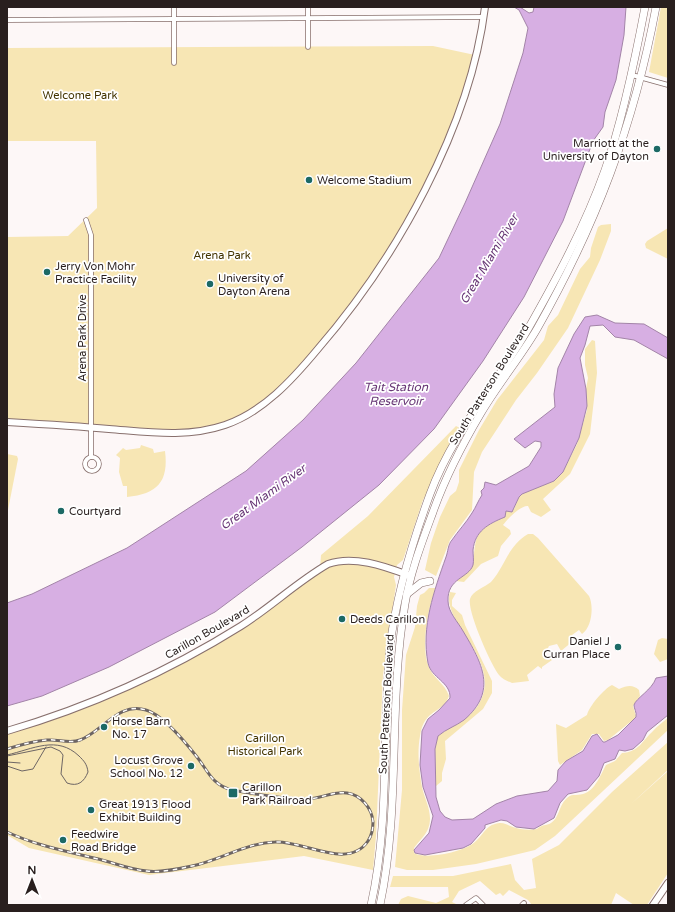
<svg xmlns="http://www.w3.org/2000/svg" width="675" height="912" font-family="'Varela Round',sans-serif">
<rect width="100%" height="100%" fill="#fdf7f7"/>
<!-- green -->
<g fill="#f7e6b4">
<path d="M661,7H668V78L649,72Z"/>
<path d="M433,46L475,55L470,74L430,178L366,288L281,389L240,418L195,432L7,422V237L68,236L97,208L96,141H7V48Z"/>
<path d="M611,224V231L600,260L568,328L537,373L516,400L482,452L474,472L472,510L450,540L436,576L425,570L431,543L440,517L450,496L456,491L459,482V470L479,430L497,400L544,340L548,326L558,315L580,269L590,257L591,248L598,227L601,225Z"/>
<path d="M668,228V259L646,248L645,244L647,241Z"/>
<path d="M592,340L595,341L597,373L590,434L570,474L543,499L551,510L541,517L531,512L528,506C521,505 507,519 503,525L510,530L511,534L501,546L498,556L481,564L464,582L456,581L473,565C476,534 474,531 505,517L506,510L514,509L519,497L522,494L554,481L563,472L577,444L587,410L586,389L588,378L585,365V349Z"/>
<path d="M456,426L460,428L423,500L403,560L397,565L394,577L396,585L383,675L376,836L373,870L304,856L149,875L29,848L7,835V731L132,685L221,638L320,569L321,555L368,516Z"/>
<path d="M141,445L153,449L154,453L165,451C169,482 157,494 127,497V486H123L119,472L120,458L116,455L123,448L126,450L140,448Z"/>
<path d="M7,454L17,456L18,459L7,515Z"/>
<path d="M528,534H533L538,538L589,596C594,606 592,627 582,634L579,630L572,635L573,641L561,651L557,644L549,646L545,654L552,660L542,667V669L538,666L527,675L529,681L512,683C507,681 502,679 499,675C491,665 467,611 470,599C472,591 485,587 491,582C506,565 507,547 528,534Z"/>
<path d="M429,588H436C428,606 421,646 428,665C432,678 445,683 449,696C443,714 424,708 420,736C417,753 419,770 422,787C425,801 434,814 428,829C425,836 419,841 414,848V853C426,860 464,852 475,842C482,836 486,826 495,824C505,821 507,826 516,828C523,830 530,830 537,829C542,824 546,826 551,823C559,818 559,806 566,799C571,793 576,796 583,794C595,791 601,774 606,765L615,761L622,753C639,752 642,741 653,731C657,726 663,722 668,718V730L555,836L535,850L476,864L433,870H407L395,867L402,790V710L406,655L415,627L417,606L420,595L424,593Z"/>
<path d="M450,592L456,593L452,600V606L462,615L465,625L492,681V693L483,709L445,741L446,759L442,773V781L436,786L435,749L438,736C451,725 467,721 477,707C507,662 440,624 450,592Z"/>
<path d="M662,638L668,639V659L660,662L654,654L658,640Z"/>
<path d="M612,685L619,689C627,686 632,684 639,690L640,696L633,706L636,716L634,719L608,740L604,741L599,734H592L582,750L560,765L558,761L556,724L566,728L587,715C589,706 605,688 612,685Z"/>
<path d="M668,742V770L631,804L668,771V873L647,905H634L616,893L611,905H532L528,900L509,890L503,896L500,893L496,895L480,881L459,891L452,902L458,905H398L401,899L408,896L436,903L449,897L448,887H390L393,876H453L511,864L515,880L524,890L536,888L532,859L559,845L612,792Z"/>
</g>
<!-- water -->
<g fill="#d7afe3" stroke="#a384a8">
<path d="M514,7H520L529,13L533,12L534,7H626L624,35L616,80L605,112L603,127L593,141L563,221L524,297L483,361L434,429L379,485L302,547L215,612L109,667L42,696L7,706V603L32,594L127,548L246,471L303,420L356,363L439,258L465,203L500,124L523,53L528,28L519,10Z"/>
<path d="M597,315L615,323L644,324L668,338V359L634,340L615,337L603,325L590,326L585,345L580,358L586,389L587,406L579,438L563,472L554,481L522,494L519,497L512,512L506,511L505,517C488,524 475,531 473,550C473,555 474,561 473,565C469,578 447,578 448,601C448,612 458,622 463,631C482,663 498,691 464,720C456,726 446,729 438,736L435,749L436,797L440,811L445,817L452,820L473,819L496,804L517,796L548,791L557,781L558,770L566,761L583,751L592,736L597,734L603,742H605L618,735L636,717C637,712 634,709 634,705C636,698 652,690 656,678L668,676V715L647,732L643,740L633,749L625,751L619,750L615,759L604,763L599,776L587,790L568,794L560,803L554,818L534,829L516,827L507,821L501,820L485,825V828L471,844L463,848L425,855L415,853L414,850L429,833L433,816L423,787L420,765L422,731L428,719L439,710L450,698C451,682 431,678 428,663C421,627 434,591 446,557C448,552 448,544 452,540C458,531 466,523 472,513C476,507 478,501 482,495L481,491L484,488L485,482L496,485L529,466L541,447V442L535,441L525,448L514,439L555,407L554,394L558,368L574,334L585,317Z"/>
</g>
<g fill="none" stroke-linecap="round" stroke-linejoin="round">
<!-- street casing -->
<g stroke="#88706d" stroke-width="5.5">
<g id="street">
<path d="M174,7V63"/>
<path d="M308,7V47"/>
<path d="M7,20L484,17"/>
<path d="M632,75L668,85"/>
<path d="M86,220L91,235V457"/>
<circle cx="92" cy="464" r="7"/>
<path d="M466,905L476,898L483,905"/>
<path d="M522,905L524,903"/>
</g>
</g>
<!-- secondary casing -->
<g stroke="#88706d" stroke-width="8">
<g id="secondary">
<path d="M7,422C41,424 75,426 109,429C148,432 187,438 225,425C263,412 292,380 317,350C396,259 470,128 485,7"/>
<path d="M7,731C89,707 169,671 241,626C271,607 297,582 328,564C353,555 384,566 408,575"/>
<path d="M653,905L668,883"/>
</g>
</g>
<!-- primary casing -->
<g stroke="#88706d" stroke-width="8">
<g id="primary">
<path d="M407,594L421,583L430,581"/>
<path d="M371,905C390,820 382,733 390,647C396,595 412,543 430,494C453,432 495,386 528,329C557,278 585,226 605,170C623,119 635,60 645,7"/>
<path d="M380,905C401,806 388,704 405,604C410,573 422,542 433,512C445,478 462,445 481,413C498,384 520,358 537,329C596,225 634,125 656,7"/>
</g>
</g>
<!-- street -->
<use href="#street" stroke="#fff" stroke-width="4"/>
<!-- secondary -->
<use href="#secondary" stroke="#fff" stroke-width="6"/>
<!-- primary -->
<use href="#primary" stroke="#fff" stroke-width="7"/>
<!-- tram -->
<g stroke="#6d6564" stroke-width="1">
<path d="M7,755C33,749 57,735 79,756C84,761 87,764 88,772C84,782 78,787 67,783L61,774L63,755L60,751L51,747L7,756"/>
<path d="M7,762L20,763"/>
<path d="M7,766L22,771L33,769L46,747"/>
</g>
<!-- rail casing -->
<g stroke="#6d6564" stroke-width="3">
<path id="rail" d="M7,749C20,745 34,741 47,740C58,739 70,744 80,740C102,732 119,701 146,710C163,715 186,743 197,757C208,771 212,785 232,790C254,794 284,799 307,799C320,799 333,791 347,793C361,795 372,808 373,822C373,829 372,835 368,841C348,871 303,840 275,842C245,843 221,860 192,866C178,869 161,873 147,871C132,870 117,864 102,860C70,852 37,846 7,832"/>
</g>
<!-- rail -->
<use href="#rail" stroke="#fff" stroke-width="1.5" stroke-dasharray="4.5" stroke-linecap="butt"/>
</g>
<!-- markers -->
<g fill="#1c6965" stroke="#fff" stroke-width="1.5">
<circle cx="657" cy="149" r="4"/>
<circle cx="309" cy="180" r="4"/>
<circle cx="47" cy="272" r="4"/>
<circle cx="210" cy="284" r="4"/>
<circle cx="61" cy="511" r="4"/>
<circle cx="342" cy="619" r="4"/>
<circle cx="618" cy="647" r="4"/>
<circle cx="104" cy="727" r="4"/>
<circle cx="191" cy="766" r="4"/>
<rect x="228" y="788" width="10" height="10" rx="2"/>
<circle cx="91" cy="810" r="4"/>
<circle cx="63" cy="840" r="4"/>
</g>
<g text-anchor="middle" stroke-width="3.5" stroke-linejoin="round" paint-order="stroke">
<!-- park labels -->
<g font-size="11" fill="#433400" stroke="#fff">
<text x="80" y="99">Welcome Park</text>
<text x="222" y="259">Arena Park</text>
<text x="265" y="742">Carillon<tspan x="265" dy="13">Historical Park</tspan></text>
</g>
<!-- poi labels -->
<g font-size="11" fill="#291f1e" stroke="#fff" text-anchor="start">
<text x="649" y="147" text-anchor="end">Marriott at the<tspan x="649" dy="13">University of Dayton</tspan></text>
<text x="317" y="184">Welcome Stadium</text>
<text x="55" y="270">Jerry Von Mohr<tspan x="55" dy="13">Practice Facility</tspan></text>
<text x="218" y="282">University of<tspan x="218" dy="13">Dayton Arena</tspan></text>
<text x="69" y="515">Courtyard</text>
<text x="350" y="623">Deeds Carillon</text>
<text x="610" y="645" text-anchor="end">Daniel J<tspan x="610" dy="13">Curran Place</tspan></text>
<text x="112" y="725">Horse Barn<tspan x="112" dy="13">No. 17</tspan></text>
<text x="183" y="764" text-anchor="end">Locust Grove<tspan x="183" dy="13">School No. 12</tspan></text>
<text x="242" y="791">Carillon<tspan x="242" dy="13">Park Railroad</tspan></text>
<text x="99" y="808">Great 1913 Flood<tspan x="99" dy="13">Exhibit Building</tspan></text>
<text x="71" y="838">Feedwire<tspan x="71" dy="13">Road Bridge</tspan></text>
</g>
<!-- street labels -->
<g font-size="11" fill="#291f1e" stroke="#fff">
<text transform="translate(82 338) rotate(-90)" y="4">Arena Park Drive</text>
<text transform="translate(489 384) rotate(-58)" y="4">South Patterson Boulevard</text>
<text transform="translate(207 632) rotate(-30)" y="4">Carillon Boulevard</text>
<text transform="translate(386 704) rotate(-87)" y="4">South Patterson Boulevard</text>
</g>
<!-- water labels -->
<g font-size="12" font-style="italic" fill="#683776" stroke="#fff">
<text transform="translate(489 259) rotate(-59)" y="4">Great Miami River</text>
<text x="396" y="391">Tait Station<tspan x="396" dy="14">Reservoir</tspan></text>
<text transform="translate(263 497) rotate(-36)" y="4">Great Miami River</text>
</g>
</g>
<!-- border -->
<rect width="675" height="912" fill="none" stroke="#291f1e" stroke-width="16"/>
<!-- north arrow -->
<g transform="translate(32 880)" stroke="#ffffff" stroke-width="3" paint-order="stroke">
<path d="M0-3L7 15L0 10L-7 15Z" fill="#291f1e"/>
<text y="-6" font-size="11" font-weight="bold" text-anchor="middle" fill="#291f1e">N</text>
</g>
</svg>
